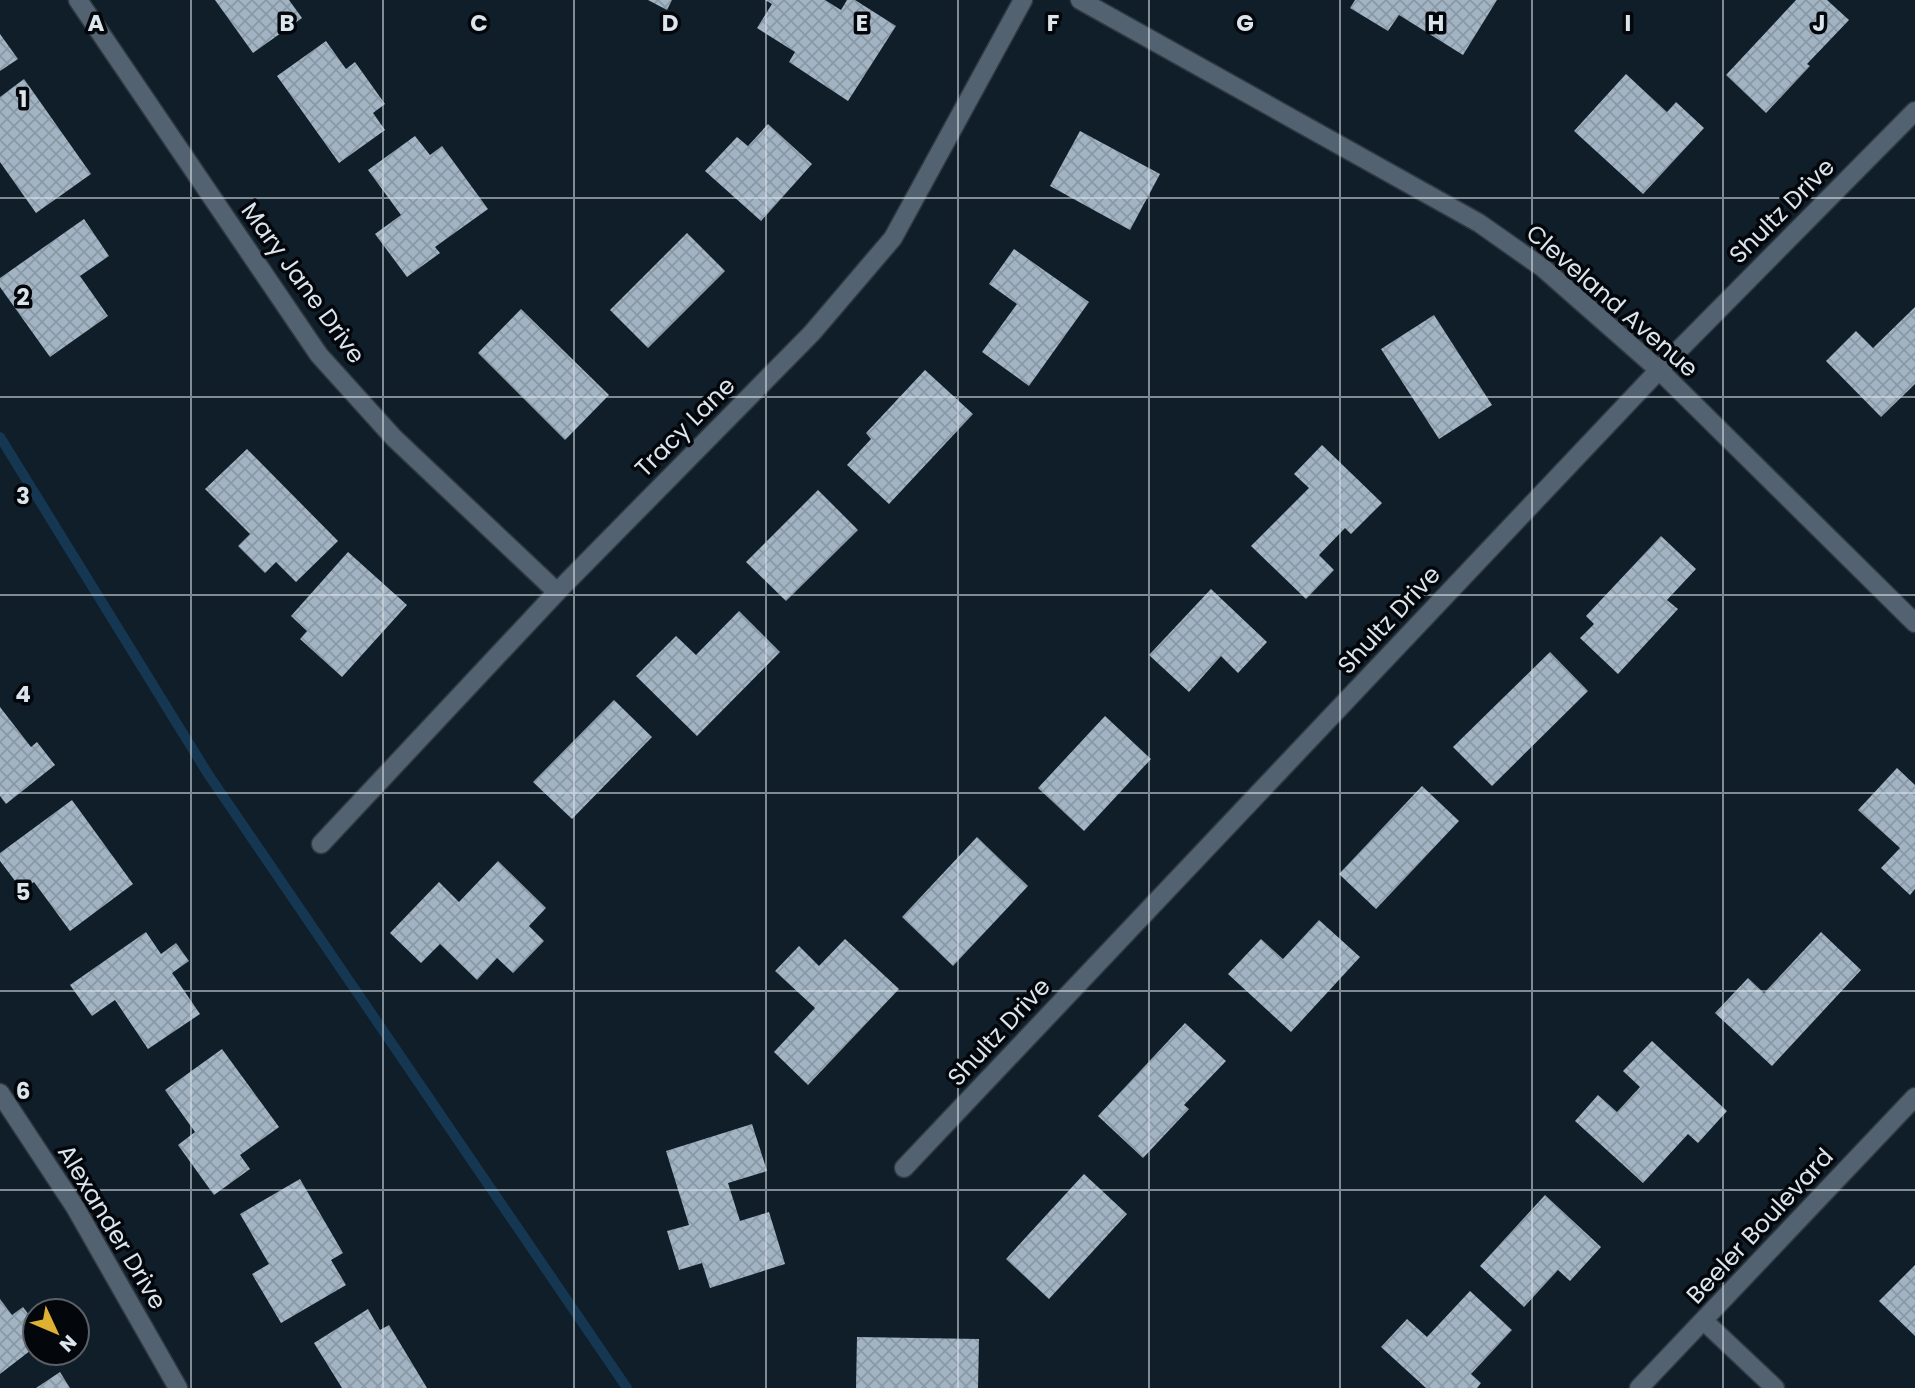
<svg xmlns="http://www.w3.org/2000/svg" width="1915" height="1388" font-family="Poppins,sans-serif">
<defs>
<pattern id="building-cross-hatch" width="8" height="8" patternUnits="userSpaceOnUse" patternTransform="scale(1.75)"><rect width="8" height="8" fill="#a2b4c3"/><path d="M0 0l8 8M0 8l8-8" fill="none" stroke="#8a98a4"/></pattern>
</defs>
<rect width="100%" height="100%" fill="#101e29"/>
<g fill="none" stroke-linecap="round" stroke-linejoin="round">
<!-- stream -->
<path stroke="#153751" stroke-width="10" d="M0,437L208,774L627,1388"/>
</g>
<!-- building -->
<g fill="url(#building-cross-hatch)">
<path d="M215,0H289L302,18L253,53Z"/>
<path d="M648,0H672L667,10Z"/>
<path d="M765,0H825L841,10L847,0H855L896,26L848,101L789,62L795,52L757,28L772,4Z"/>
<path d="M1355,0H1497L1463,55L1399,15L1388,31L1350,8Z"/>
<path d="M1796,0H1827L1849,20L1807,64L1810,66L1766,113L1726,75Z"/>
<path d="M0,34L18,59L0,71Z"/>
<path d="M326,41L346,69L355,62L385,104L373,113L385,130L339,163L277,76Z"/>
<path d="M1626,74L1667,112L1676,102L1704,128L1643,194L1574,131Z"/>
<path d="M24,79L91,174L36,213L0,162V97Z"/>
<path d="M768,124L812,164L761,221L705,171L737,137L748,146Z"/>
<path d="M1080,131L1160,174L1130,230L1050,186Z"/>
<path d="M415,136L430,155L442,146L488,209L435,247L440,253L407,277L375,234L401,215L368,170Z"/>
<path d="M84,219L109,256L80,276L108,316L50,357L0,287V278Z"/>
<path d="M687,233L725,271L648,348L610,310Z"/>
<path d="M1014,249L1089,302L1029,386L982,352L1017,304L989,284Z"/>
<path d="M1915,307V384L1881,417L1826,361L1856,331L1873,348Z"/>
<path d="M521,309L609,395L565,440L478,353Z"/>
<path d="M1434,315L1492,405L1439,439L1381,349Z"/>
<path d="M925,370L973,414L889,504L847,465L871,439L866,433Z"/>
<path d="M1322,445L1382,503L1351,534L1345,528L1319,555L1334,570L1306,599L1251,546L1309,488L1294,474Z"/>
<path d="M247,449L338,541L296,582L276,562L265,573L238,546L250,534L205,489Z"/>
<path d="M818,490L858,530L786,601L746,562Z"/>
<path d="M1661,536L1696,569L1667,600L1678,609L1618,674L1580,638L1594,624L1586,616Z"/>
<path d="M348,552L407,605L342,677L300,639L307,631L291,616Z"/>
<path d="M1211,589L1267,642L1238,673L1221,656L1189,692L1149,655Z"/>
<path d="M739,611L780,652L697,736L636,676L676,636L696,655Z"/>
<path d="M1550,652L1588,691L1492,786L1453,747Z"/>
<path d="M614,700L652,737L572,819L533,782Z"/>
<path d="M0,707L31,747L37,742L55,765L6,804L0,796Z"/>
<path d="M1105,716L1151,759L1084,831L1038,788Z"/>
<path d="M1897,768L1915,785V889L1910,895L1881,868L1900,848L1858,810Z"/>
<path d="M1422,786L1459,821L1376,909L1339,874Z"/>
<path d="M72,800L133,884L70,931L34,882L22,890L0,861V853Z"/>
<path d="M977,837L1028,886L953,966L902,917Z"/>
<path d="M498,861L546,908L529,926L544,941L513,973L497,958L477,980L440,944L421,963L390,933L439,882L459,902Z"/>
<path d="M1319,920L1360,957L1291,1032L1228,974L1261,939L1283,959Z"/>
<path d="M146,932L161,954L176,943L189,961L172,973L200,1014L148,1049L115,1000L92,1016L70,985Z"/>
<path d="M1821,932L1861,970L1772,1066L1715,1013L1748,978L1764,993Z"/>
<path d="M845,939L899,989L808,1085L774,1052L815,1008L775,971L799,946L819,966Z"/>
<path d="M1185,1023L1226,1061L1184,1105L1189,1109L1143,1158L1098,1116Z"/>
<path d="M1652,1041L1727,1111L1698,1143L1688,1134L1643,1183L1575,1121L1598,1095L1617,1112L1640,1087L1623,1071Z"/>
<path d="M222,1049L279,1127L240,1155L250,1169L214,1195L178,1145L195,1132L165,1090Z"/>
<path d="M752,1124L767,1171L728,1183L740,1221L769,1212L785,1264L710,1288L702,1263L679,1270L667,1231L689,1225L666,1151Z"/>
<path d="M1084,1174L1127,1214L1049,1299L1006,1259Z"/>
<path d="M300,1179L343,1253L331,1260L346,1285L281,1323L252,1274L269,1264L240,1214Z"/>
<path d="M1545,1195L1601,1247L1570,1281L1558,1270L1524,1307L1480,1266Z"/>
<path d="M1915,1265V1336L1879,1301Z"/>
<path d="M1470,1291L1512,1330L1471,1374L1481,1383L1477,1388H1426L1381,1347L1407,1319L1427,1337Z"/>
<path d="M0,1299L12,1315L23,1307L35,1323V1347L0,1374Z"/>
<path d="M368,1309L380,1330L389,1325L427,1388H342L314,1343Z"/>
<path d="M857,1337L979,1339L978,1388H856Z"/>
<path d="M60,1372L70,1388H36Z"/>
</g>
<g fill="none" stroke-linecap="round" stroke-linejoin="round">
<!-- minor casing -->
<g stroke="#303941" stroke-width="21">
<g id="minor">
<path d="M78,0L319,355L394,438L557,592"/>
<path d="M1080,0L1479,223L1543,268L1659,370L1915,623"/>
<path d="M321,844L557,592L812,333L893,238L1023,0"/>
<path d="M0,1093L75,1207L178,1388"/>
<path d="M904,1168L1659,370L1915,111"/>
<path d="M1704,1321L1775,1388"/>
<path d="M1639,1388L1915,1097"/>
</g>
</g>
<!-- minor -->
<use href="#minor" stroke="#526270" stroke-width="18"/>
</g>
<!-- grid -->
<path fill="none" stroke="#dce5ec" stroke-width="2" stroke-opacity="0.55" d="M191,0V1388M383,0V1388M574,0V1388M766,0V1388M958,0V1388M1149,0V1388M1340,0V1388M1532,0V1388M1723,0V1388M0,198H1915M0,397H1915M0,595H1915M0,793H1915M0,991H1915M0,1190H1915"/>
<g text-anchor="middle" stroke-width="7" stroke-linejoin="round" paint-order="stroke">
<!-- street labels -->
<g font-size="24" fill="#dce5ec" stroke="#03070c">
<text transform="translate(1782 211) rotate(-45)" y="8">Shultz Drive</text>
<text transform="translate(303 283) rotate(54)" y="8">Mary Jane Drive</text>
<text transform="translate(1612 301) rotate(41)" y="8">Cleveland Avenue</text>
<text transform="translate(685 427) rotate(-45)" y="8">Tracy Lane</text>
<text transform="translate(1389 620) rotate(-47)" y="8">Shultz Drive</text>
<text transform="translate(999 1032) rotate(-47)" y="8">Shultz Drive</text>
<text transform="translate(1760 1226) rotate(-47)" y="8">Beeler Boulevard</text>
<text transform="translate(112 1227) rotate(59)" y="8">Alexander Drive</text>
</g>
</g>
<g font-size="23" text-anchor="middle" font-weight="bold" fill="#dce5ec" stroke="#03070c" stroke-width="7" stroke-linejoin="round" paint-order="stroke">
<text x="96" y="31">A</text>
<text x="287" y="31">B</text>
<text x="479" y="31">C</text>
<text x="670" y="31">D</text>
<text x="862" y="31">E</text>
<text x="1053" y="31">F</text>
<text x="1245" y="31">G</text>
<text x="1436" y="31">H</text>
<text x="1628" y="31">I</text>
<text x="1819" y="31">J</text>
<text x="23" y="107">1</text>
<text x="23" y="305">2</text>
<text x="23" y="504">3</text>
<text x="23" y="702">4</text>
<text x="23" y="900">5</text>
<text x="23" y="1099">6</text>
</g>
<!-- north arrow -->
<g transform="translate(56 1332) rotate(134)"><circle r="33" fill="#03070c" stroke="#5a6066" stroke-width="2"/>
<path d="M0-5L12 26L0 18L-12 26Z" fill="#deb133"/>
<text y="-10" font-size="19" font-weight="bold" text-anchor="middle" fill="#dce5ec">N</text>
</g>
</svg>
